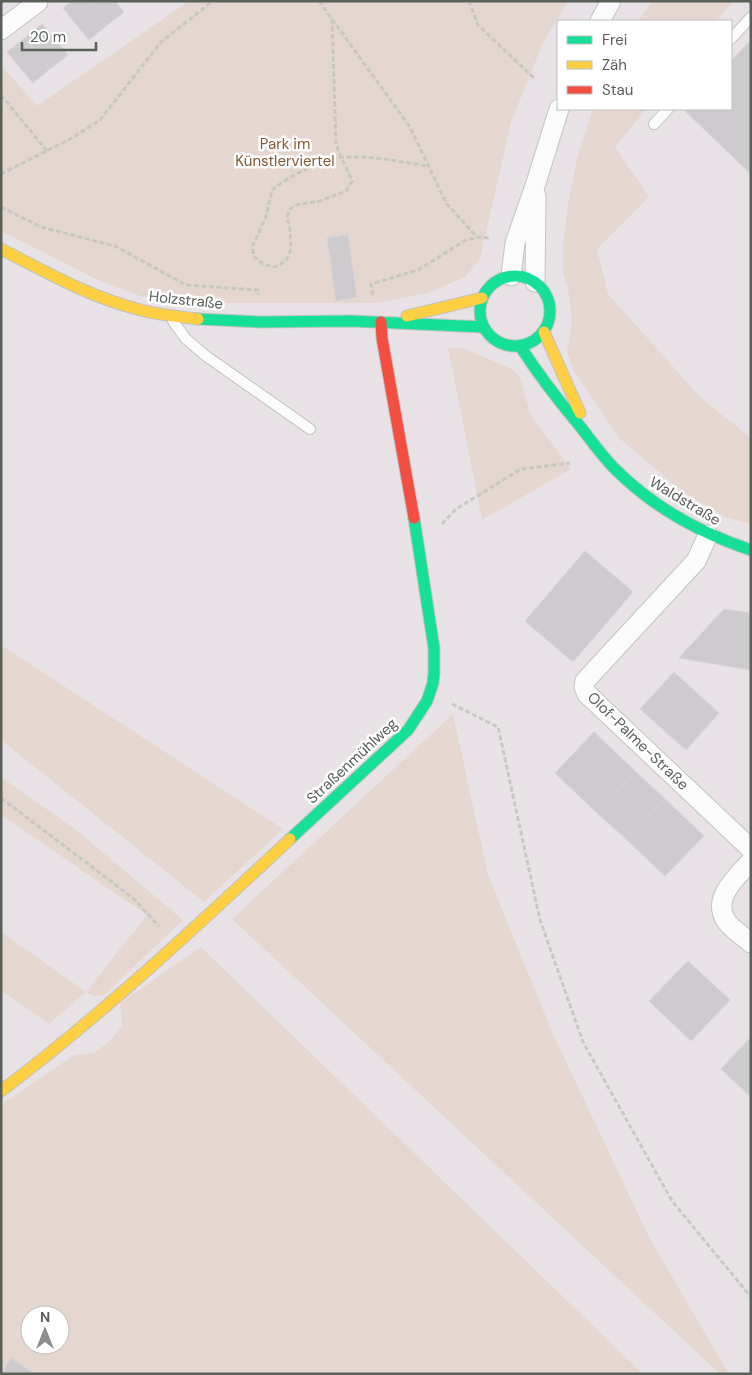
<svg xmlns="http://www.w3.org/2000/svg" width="752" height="1375" font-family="'DM Sans',sans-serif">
<rect width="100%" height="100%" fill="#e8e2e7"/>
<!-- green -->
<g fill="#e5d6cf" fill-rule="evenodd">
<path d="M189,1H568L543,43L511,122L480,259L465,277L428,293L378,303H194L140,296L96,279L1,231V65L37,106Z"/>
<path d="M653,1H734L716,21H638Z"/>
<path d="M593,109H646L615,147L649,197L597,249L608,294L700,397L751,438V524L727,518L684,493L618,437L574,371L567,352L572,321L568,288L563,274V243L569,197L578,155Z"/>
<path d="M448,348H463L512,369L520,377L530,414L571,469L482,520Z"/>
<path d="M1,645L283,829L204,902L1,740Z"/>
<path d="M453,714L488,875L553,1034L650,1239L729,1374H720L232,919Z"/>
<path d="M1,777L75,829L183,920L104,995L93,996L86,992L49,1024L1,990V932L86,992L147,915L1,815Z"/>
<path d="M201,947L643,1374H1V1105L74,1055L94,1053L111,1040L122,1026L120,1003ZM30,1315H60V1345H30Z"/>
</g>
<!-- building -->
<g fill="#cecbce" stroke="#d8d1d6">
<path d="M72,1H87L106,26L89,40L63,8Z"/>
<path d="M87,1H115L124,12L106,26Z"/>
<path d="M42,24L68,55L50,69L25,38Z"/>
<path d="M25,38L50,69L33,83L7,52Z"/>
<path d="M751,40V174L684,110L685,109H731V61Z"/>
<path d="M348,235L357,297L336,301L327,238Z"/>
<path d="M585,551L633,592L573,662L525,621Z"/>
<path d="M724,609L751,613V670L679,658Z"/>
<path d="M674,672L719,713L686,750L640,709Z"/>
<path d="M594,732L636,772L597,813L555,773Z"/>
<path d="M636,772L665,799L627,840L597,813Z"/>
<path d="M665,799L704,836L665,876L627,840Z"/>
<path d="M688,961L730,1000L691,1041L649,1001Z"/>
<path d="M751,1037V1097L721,1069Z"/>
<path d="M11,1358L34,1374H1Z"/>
</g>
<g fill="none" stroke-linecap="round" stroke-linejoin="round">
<!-- lane casing -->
<g stroke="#c2c3c2" stroke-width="12">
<g id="lane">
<path d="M731,39L751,17"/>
<path d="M654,124L668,109"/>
<path d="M173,321L186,339L206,356L310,429"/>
</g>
</g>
<!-- street casing -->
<g stroke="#c2c3c2" stroke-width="21">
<g id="street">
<path d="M600,21L611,1"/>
<path d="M1,30L38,2"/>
<path d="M511,276L515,243L535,186L559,109"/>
<path d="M535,282L536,196"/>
<path d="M708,535L696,561L585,681L584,687L587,694L751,849"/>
<path d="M751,861C737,877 710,899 727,922C733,930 743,936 751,943"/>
</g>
</g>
<!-- fast casing -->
<g stroke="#c2c2c2" stroke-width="13">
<g id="fast">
<circle cx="515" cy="311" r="35"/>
<path d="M198,319L260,322L351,321L483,327"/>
<path d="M520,346C538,374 558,400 579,425C591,440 602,456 615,469C653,507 700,533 751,550"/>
<path d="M290,839L408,730L427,701L433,683L434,673V648L414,518"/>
</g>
</g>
<!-- slow casing -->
<g stroke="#c2c2c2" stroke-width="13">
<g id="slow">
<path d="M1,249C46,272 91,298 141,310C160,315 179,317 198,319"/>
<path d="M407,316L482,298"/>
<path d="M544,332L580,413"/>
<path d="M1,1091C103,1014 197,926 290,839"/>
</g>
</g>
<!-- jam casing -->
<g stroke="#c2c2c2" stroke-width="13">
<path id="jam" d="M381,322L382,338L414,518"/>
</g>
<!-- path -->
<g stroke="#c8c8c3" stroke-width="3" stroke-dasharray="5 2.5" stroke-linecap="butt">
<path d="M319,1L410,127L446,203L477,237"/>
<path d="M469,1L478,25L536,80"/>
<path d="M332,19L336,144C340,157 347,168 352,181L346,191L320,201L296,205L290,209L287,217L290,230L291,249L286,261L275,267L263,264L253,256V245L266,217L272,190C291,175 314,164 337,158C367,154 399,162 428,166"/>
<path d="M1,95L47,151"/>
<path d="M1,174L72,138L100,120L161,42L213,1"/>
<path d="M1,207L41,227L115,246L186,285L258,290V295"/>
<path d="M373,295L371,284L418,270L464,241L477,237L491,238"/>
<path d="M442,524L456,509L521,469L570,463"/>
<path d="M452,704L498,727L540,920L583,1042L672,1201L751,1297"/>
<path d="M1,798L133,898L159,926"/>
</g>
<!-- lane -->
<use href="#lane" stroke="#fcfbfb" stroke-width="10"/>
<!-- street -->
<use href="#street" stroke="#fcfbfb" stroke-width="19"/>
<!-- fast -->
<use href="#fast" stroke="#16e098" stroke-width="11"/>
<!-- slow -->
<use href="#slow" stroke="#ffcf43" stroke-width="11"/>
<!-- jam -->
<use href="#jam" stroke="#f24e42" stroke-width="11"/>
</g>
<g text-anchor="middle" stroke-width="5" stroke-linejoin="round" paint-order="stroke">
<!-- park labels -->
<g font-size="15" fill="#825934" stroke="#fff">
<text x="285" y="149">Park im<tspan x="285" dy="17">Künstlerviertel</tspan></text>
</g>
<!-- street labels -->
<g font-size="15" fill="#586058" stroke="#fff">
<text transform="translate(186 300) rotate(6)" y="5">Holzstraße</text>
<text transform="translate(685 501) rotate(31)" y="5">Waldstraße</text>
<text transform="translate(638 741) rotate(44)" y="5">Olof-Palme-Straße</text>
<text transform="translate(352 761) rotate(-43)" y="5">Straßenmühlweg</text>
</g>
</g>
<!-- border -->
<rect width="752" height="1375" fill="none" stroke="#586058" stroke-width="5"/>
<!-- legend -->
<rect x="557" y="20" width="175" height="90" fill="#ffffff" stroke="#bcbfbc"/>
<rect x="567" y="36" width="25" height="8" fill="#16e098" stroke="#bcbfbc"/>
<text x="602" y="45" font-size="15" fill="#586058">Frei</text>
<rect x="567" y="61" width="25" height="8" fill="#ffcf43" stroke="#bcbfbc"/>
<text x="602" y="70" font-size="15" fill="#586058">Zäh</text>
<rect x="567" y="86" width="25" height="8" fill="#f24e42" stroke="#bcbfbc"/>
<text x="602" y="95" font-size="15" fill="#586058">Stau</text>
<!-- north arrow -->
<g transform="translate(45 1330)"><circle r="24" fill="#ffffff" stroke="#bcbfbc"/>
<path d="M0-4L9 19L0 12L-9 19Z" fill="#8a8e8a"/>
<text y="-8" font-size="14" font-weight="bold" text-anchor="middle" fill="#586058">N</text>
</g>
<!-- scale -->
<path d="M22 42v8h74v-8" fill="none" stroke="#586058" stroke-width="2.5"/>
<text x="30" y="42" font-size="15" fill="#586058" stroke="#ffffff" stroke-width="4" paint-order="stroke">20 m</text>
</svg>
